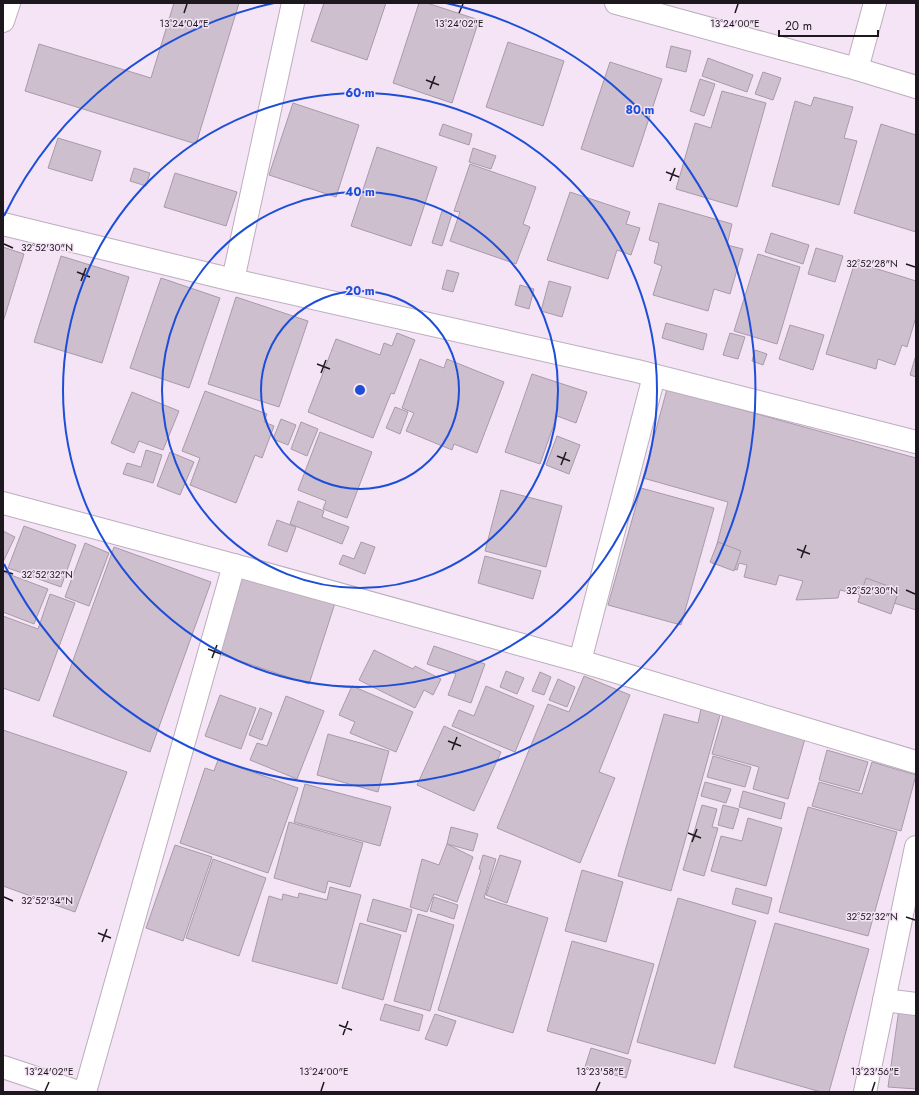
<svg xmlns="http://www.w3.org/2000/svg" width="919" height="1095" font-family="Jost,sans-serif">
<rect width="100%" height="100%" fill="#f4e4f5"/>
<!-- building -->
<g fill="#cebfcf" stroke="#a99aa9">
<path d="M174,3H239L196,144L25,91L39,44L151,78Z"/>
<path d="M324,3H386L367,60L311,41Z"/>
<path d="M419,3H427L479,20L452,103L393,83Z"/>
<path d="M508,42L564,61L543,126L486,107Z"/>
<path d="M671,46L691,51L686,72L666,67Z"/>
<path d="M708,58L753,75L747,92L702,76Z"/>
<path d="M610,62L662,79L633,167L581,149Z"/>
<path d="M763,72L781,78L773,100L755,94Z"/>
<path d="M700,79L715,84L704,116L690,111Z"/>
<path d="M722,91L766,103L737,207L676,189L695,123L711,128Z"/>
<path d="M814,97L853,107L844,138L857,141L839,205L772,186L795,101L811,106Z"/>
<path d="M293,103L359,125L336,197L269,175Z"/>
<path d="M443,124L472,134L469,145L439,135Z"/>
<path d="M881,124L916,135V232L854,213Z"/>
<path d="M58,138L101,151L92,181L48,168Z"/>
<path d="M377,147L437,167L411,246L351,226Z"/>
<path d="M473,148L496,156L491,169L469,162Z"/>
<path d="M470,164L536,187L523,224L530,227L516,264L450,241L460,212L454,211Z"/>
<path d="M134,168L150,173L146,186L130,181Z"/>
<path d="M175,173L237,192L226,226L164,207Z"/>
<path d="M570,192L630,212L626,224L640,228L631,255L617,250L608,279L547,260Z"/>
<path d="M659,203L732,224L727,245L743,249L730,294L714,289L708,311L653,295L662,266L654,263L659,243L649,240Z"/>
<path d="M442,211L452,214L442,246L432,243Z"/>
<path d="M771,233L809,245L803,264L765,252Z"/>
<path d="M3,247L24,254L3,322Z"/>
<path d="M816,248L843,256L835,282L808,274Z"/>
<path d="M758,254L800,267L777,344L734,331Z"/>
<path d="M61,256L129,277L102,363L34,342Z"/>
<path d="M855,262L916,281V317L907,347L902,345L895,365L878,359L876,369L826,354Z"/>
<path d="M447,270L459,273L453,292L442,289Z"/>
<path d="M161,278L220,298L189,388L130,368Z"/>
<path d="M549,281L571,287L562,317L541,311Z"/>
<path d="M520,285L534,289L529,309L515,305Z"/>
<path d="M236,297L308,321L279,407L208,384Z"/>
<path d="M666,323L707,334L703,350L662,338Z"/>
<path d="M790,325L824,335L813,370L779,359Z"/>
<path d="M397,333L415,340L394,394L391,393L373,438L308,412L336,339L380,355L384,343L392,346Z"/>
<path d="M730,333L745,337L738,359L723,355Z"/>
<path d="M755,350L767,354L763,365L752,361Z"/>
<path d="M916,355V377L910,375Z"/>
<path d="M420,359L444,368L447,359L504,382L477,453L454,444L452,450L406,431L414,413L402,408Z"/>
<path d="M532,374L587,392L576,423L557,416L540,464L505,452Z"/>
<path d="M667,389L916,458V610L891,602L889,611L858,602L860,595L840,590L838,598L796,600L803,581L779,575L776,585L744,577L747,565L739,563L737,570L712,563L728,502L643,478Z"/>
<path d="M205,391L267,414L264,422L274,426L262,458L255,455L236,503L190,485L200,458L182,451Z"/>
<path d="M132,392L179,411L163,450L139,441L134,453L111,443Z"/>
<path d="M395,407L408,412L400,434L386,428Z"/>
<path d="M281,419L296,425L288,445L273,439Z"/>
<path d="M301,422L318,429L307,456L291,449Z"/>
<path d="M320,432L372,452L347,518L323,509L326,501L298,490Z"/>
<path d="M557,436L580,445L569,474L546,465Z"/>
<path d="M146,450L162,455L153,483L123,474L127,463L141,467Z"/>
<path d="M170,452L194,462L180,495L157,486Z"/>
<path d="M641,488L714,508L681,625L608,605Z"/>
<path d="M501,490L562,506L546,567L485,551Z"/>
<path d="M298,501L324,511L322,517L349,527L342,544L290,524Z"/>
<path d="M277,520L296,527L287,552L268,545Z"/>
<path d="M24,526L76,545L61,587L8,568Z"/>
<path d="M3,531L15,537L3,562Z"/>
<path d="M361,542L375,547L365,574L339,564L343,555L354,559Z"/>
<path d="M718,542L741,551L734,571L710,562Z"/>
<path d="M85,543L109,553L89,606L65,597Z"/>
<path d="M114,547L211,582L150,752L53,716Z"/>
<path d="M485,556L541,571L533,599L478,583Z"/>
<path d="M3,572L48,589L34,624L3,612Z"/>
<path d="M242,573L335,603L309,684L216,653Z"/>
<path d="M866,578L899,590L891,614L858,602Z"/>
<path d="M50,594L75,603L39,701L3,688V616L38,629Z"/>
<path d="M434,646L485,664L471,703L448,695L456,674L427,664Z"/>
<path d="M374,650L413,669L415,666L441,679L433,695L424,690L415,708L359,680Z"/>
<path d="M506,671L524,678L517,694L500,687Z"/>
<path d="M540,672L551,677L544,695L532,691Z"/>
<path d="M584,676L630,695L599,772L615,778L580,863L497,828L548,704L569,712Z"/>
<path d="M558,679L575,687L567,707L549,700Z"/>
<path d="M352,686L413,712L396,752L350,733L355,722L339,715Z"/>
<path d="M486,686L534,706L515,752L452,726L459,710L474,716Z"/>
<path d="M220,695L256,708L241,749L205,736Z"/>
<path d="M286,696L324,711L297,779L250,760L257,743L267,746Z"/>
<path d="M260,708L272,713L262,740L249,735Z"/>
<path d="M701,709L720,715L671,891L618,876L664,714L698,723Z"/>
<path d="M724,712L806,735L788,799L753,789L759,767L712,754Z"/>
<path d="M444,726L501,752L474,811L417,785Z"/>
<path d="M3,730L127,772L75,912L3,886Z"/>
<path d="M328,734L389,751L378,792L317,775Z"/>
<path d="M827,750L868,762L859,791L819,780Z"/>
<path d="M713,756L751,767L745,787L707,777Z"/>
<path d="M218,760L298,788L268,873L180,843L205,768L214,771Z"/>
<path d="M872,762L916,775L901,831L812,806L819,782L862,794Z"/>
<path d="M705,782L731,789L726,803L701,796Z"/>
<path d="M305,784L391,807L380,846L294,822Z"/>
<path d="M743,791L785,803L781,819L739,807Z"/>
<path d="M702,805L717,809L712,827L718,828L704,876L683,870Z"/>
<path d="M723,805L739,809L733,829L718,825Z"/>
<path d="M808,807L897,832L868,936L779,912Z"/>
<path d="M748,818L782,828L766,886L711,871L721,836L742,841Z"/>
<path d="M289,822L363,843L350,887L328,881L325,893L274,878Z"/>
<path d="M451,827L478,834L473,851L447,844Z"/>
<path d="M447,844L473,857L457,902L434,894L427,912L410,907L422,859L439,865Z"/>
<path d="M175,845L212,857L183,941L146,928Z"/>
<path d="M483,855L496,859L484,898L548,918L513,1033L438,1010L481,870L479,869Z"/>
<path d="M500,855L521,861L507,903L486,895Z"/>
<path d="M213,859L266,878L239,956L186,938Z"/>
<path d="M582,870L623,882L606,942L565,931Z"/>
<path d="M330,887L361,895L337,984L252,961L269,896L282,900L283,894L298,898L299,893L327,900Z"/>
<path d="M736,888L772,898L768,914L732,904Z"/>
<path d="M434,897L458,905L454,919L430,911Z"/>
<path d="M678,898L756,921L715,1064L637,1042Z"/>
<path d="M373,899L412,910L406,932L367,921Z"/>
<path d="M418,914L454,925L430,1011L394,1001Z"/>
<path d="M360,923L401,935L383,1000L342,988Z"/>
<path d="M775,923L869,949L829,1092H821L734,1067Z"/>
<path d="M572,941L654,964L628,1054L547,1031Z"/>
<path d="M385,1004L423,1015L419,1031L380,1020Z"/>
<path d="M899,1009L916,1011V1089L888,1087Z"/>
<path d="M435,1014L456,1021L447,1046L425,1039Z"/>
<path d="M591,1048L631,1060L626,1078L585,1067Z"/>
</g>
<g fill="none" stroke-linecap="round" stroke-linejoin="round">
<!-- street casing -->
<g stroke="#bcaebd" stroke-width="24">
<g id="street">
<path d="M616,3L857,69L916,87"/>
<path d="M3,21L9,3"/>
<path d="M857,69L875,3"/>
<path d="M3,224L233,280L637,371L916,442"/>
<path d="M233,280L293,3"/>
<path d="M3,503L234,565L580,661L916,762"/>
<path d="M580,661L654,376"/>
<path d="M884,1000L916,1004"/>
<path d="M85,1092L234,565"/>
<path d="M865,1092L916,847"/>
</g>
</g>
<!-- highway casing -->
<g stroke="#bcaebd" stroke-width="24">
<path id="highway" d="M3,1067L78,1092"/>
</g>
<!-- street -->
<use href="#street" stroke="#fff" stroke-width="22"/>
<!-- highway -->
<use href="#highway" stroke="#fff" stroke-width="22"/>
</g>
<!-- ticks -->
<path fill="none" stroke="#1d181d" stroke-width="1.5" d="M184,13L187,4M459,13L463,4M735,13L738,4M426,80L439,85M430,89L435,76M666,172L679,177M670,181L675,168M4,244L13,248M906,264L915,267M77,272L90,277M81,281L86,268M317,364L330,369M321,373L326,360M557,456L570,461M561,465L566,452M797,549L810,554M801,558L806,545M4,571L13,574M906,590L915,594M208,649L221,654M212,658L217,645M448,741L461,746M452,750L457,737M688,833L701,838M692,842L697,829M4,897L13,901M906,917L915,920M98,933L111,938M102,942L107,929M339,1025L352,1030M343,1035L348,1021M45,1091L49,1082M321,1091L324,1082M596,1091L600,1082M872,1091L875,1082"/>
<!-- distance rings -->
<g fill="none" stroke="#1d4ed8" stroke-width="2">
<circle cx="360" cy="390" r="99"/>
<circle cx="360" cy="390" r="198"/>
<circle cx="360" cy="390" r="297"/>
<path d="M4 216A396 396 0 0 1 274 3M446 3A396 396 0 1 1 4 564"/>
</g>
<g font-size="10" text-anchor="middle" fill="#1d181d" stroke="#f4e4f5" stroke-width="3" stroke-linejoin="round" paint-order="stroke">
<text x="184" y="27">13°24'04"E</text>
<text x="459" y="27">13°24'02"E</text>
<text x="735" y="27">13°24'00"E</text>
<text x="47" y="251">32°52'30"N</text>
<text x="872" y="267">32°52'28"N</text>
<text x="47" y="578">32°52'32"N</text>
<text x="872" y="594">32°52'30"N</text>
<text x="47" y="904">32°52'34"N</text>
<text x="872" y="920">32°52'32"N</text>
<text x="49" y="1075">13°24'02"E</text>
<text x="324" y="1075">13°24'00"E</text>
<text x="600" y="1075">13°23'58"E</text>
<text x="875" y="1075">13°23'56"E</text>
</g>
<circle cx="360" cy="390" r="6" fill="#1d4ed8" stroke="#f4e4f5" stroke-width="2"/>
<g font-size="12" text-anchor="middle" font-weight="bold" fill="#1d4ed8" stroke="#f4e4f5" stroke-width="3" stroke-linejoin="round" paint-order="stroke">
<text x="360" y="97">60 m</text>
<text x="640" y="114">80 m</text>
<text x="360" y="196">40 m</text>
<text x="360" y="295">20 m</text>
</g>
<!-- border -->
<rect width="919" height="1095" fill="none" stroke="#1d181d" stroke-width="8"/>
<!-- scale -->
<path d="M779 30v6h99v-6" fill="none" stroke="#1d181d" stroke-width="2"/>
<text x="785" y="30" font-size="12" fill="#1d181d" stroke="#f4e4f5" stroke-width="3" paint-order="stroke">20 m</text>
</svg>
